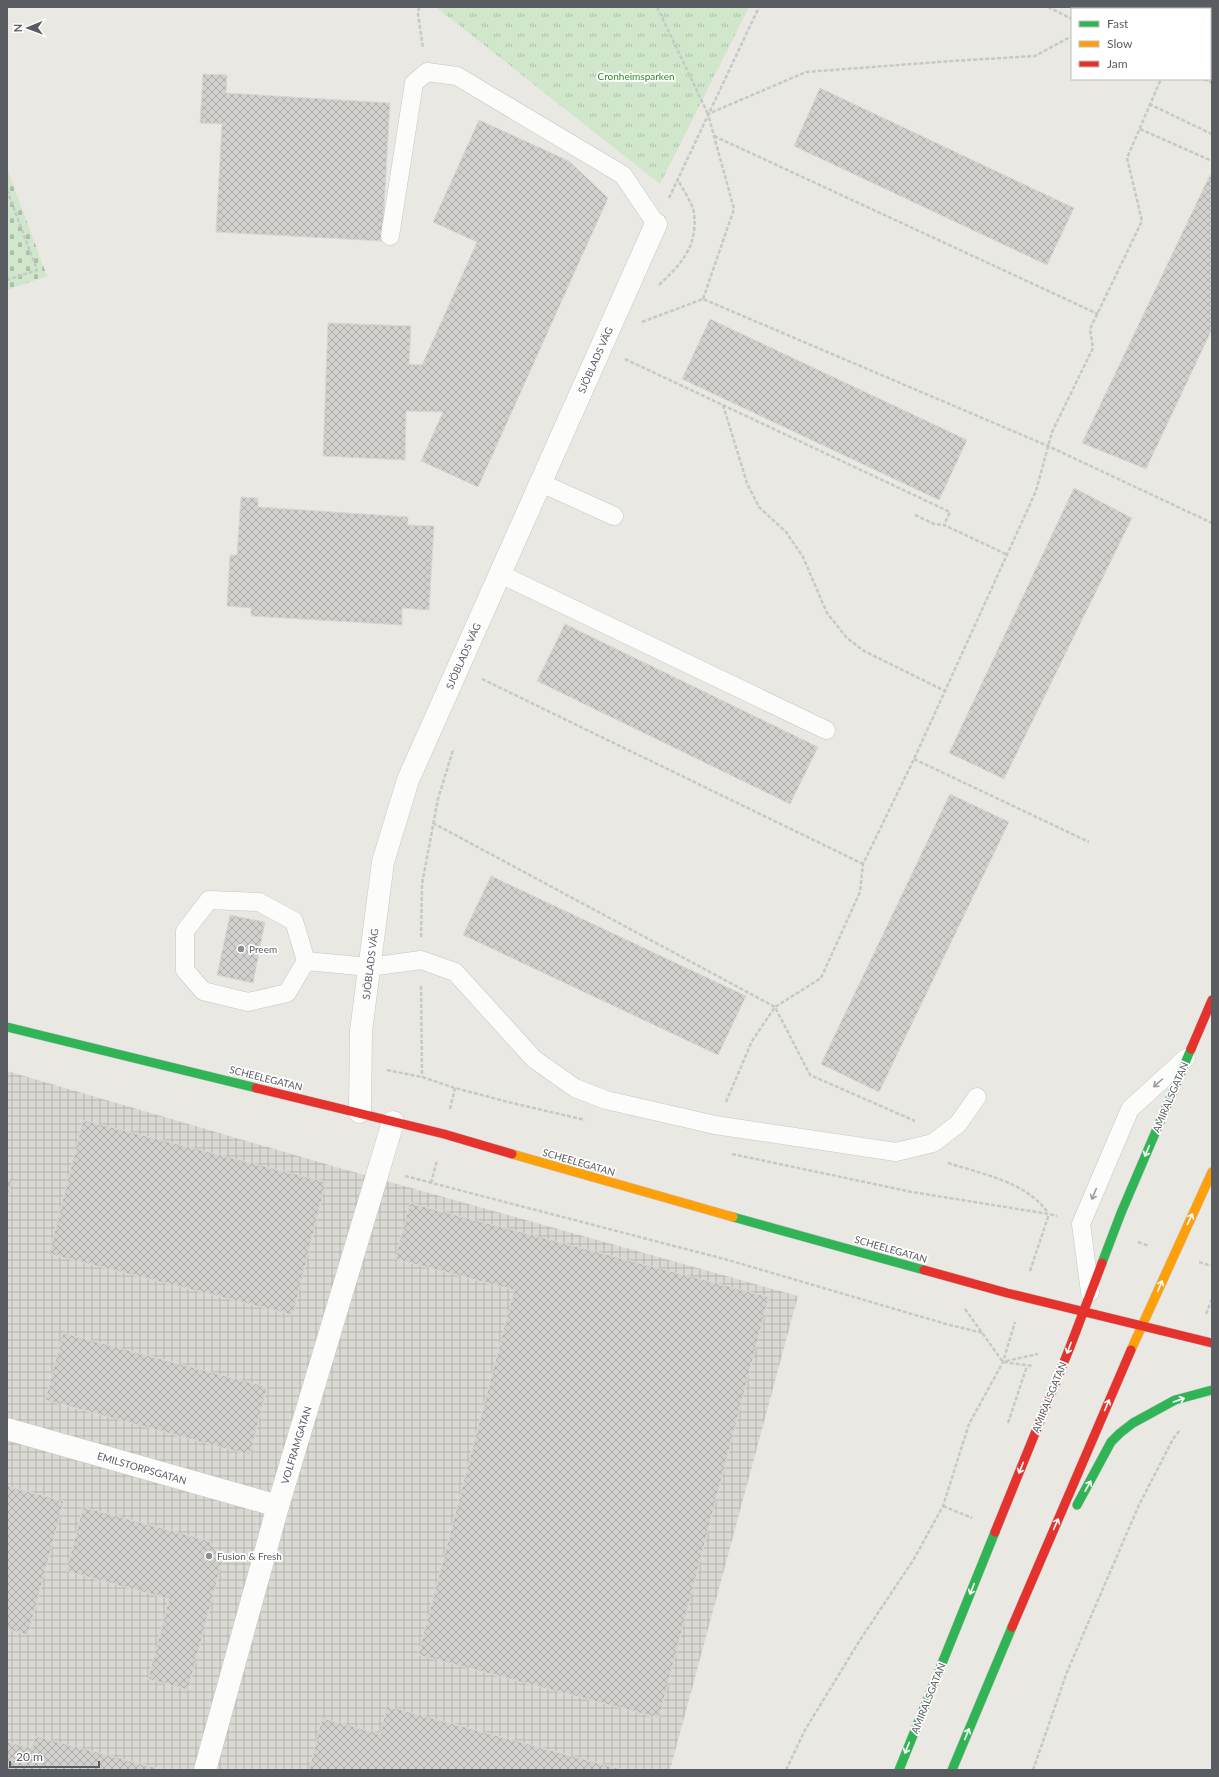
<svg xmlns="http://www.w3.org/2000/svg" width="1219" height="1777" font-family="Lato,sans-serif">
<defs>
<pattern id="industrial-grid" width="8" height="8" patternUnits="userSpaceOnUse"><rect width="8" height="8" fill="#dbd9d4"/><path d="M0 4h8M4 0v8" fill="none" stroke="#b5b3af"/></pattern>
<pattern id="cemetery-stones" width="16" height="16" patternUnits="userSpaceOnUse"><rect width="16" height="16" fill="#d1e7cc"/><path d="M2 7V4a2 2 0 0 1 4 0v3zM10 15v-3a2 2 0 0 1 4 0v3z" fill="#adbea9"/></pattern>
<pattern id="park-tufts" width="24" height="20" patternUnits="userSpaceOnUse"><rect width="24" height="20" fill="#d1e7cc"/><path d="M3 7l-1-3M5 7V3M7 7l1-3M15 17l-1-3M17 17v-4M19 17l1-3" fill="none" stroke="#adbea9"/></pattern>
<pattern id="building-cross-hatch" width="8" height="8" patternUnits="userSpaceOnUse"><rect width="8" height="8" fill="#d1d0cd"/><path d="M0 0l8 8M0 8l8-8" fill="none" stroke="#adacaa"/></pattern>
</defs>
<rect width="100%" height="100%" fill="#eae8e3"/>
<!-- industrial -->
<path fill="url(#industrial-grid)" d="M7,1071L336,1167L798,1296L670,1770H7Z"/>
<!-- cemetery -->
<path fill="url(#cemetery-stones)" d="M7,168L47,276L7,290Z"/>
<!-- park -->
<path fill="url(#park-tufts)" d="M436,7H749L660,184Z"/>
<!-- building -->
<g fill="url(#building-cross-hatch)" stroke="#dad7d2">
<path d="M203,74L227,75L226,93L390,103L382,241L216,232L222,124L200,123Z"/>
<path d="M820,88L1074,208L1047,265L794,146Z"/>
<path d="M479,120L569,161L608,198L478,487L421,461L443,412L406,411L405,460L323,456L328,323L411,326L409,364L422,365L477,242L433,222Z"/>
<path d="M1210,175L1212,176V329L1146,469L1082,443Z"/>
<path d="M710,319L967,440L939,500L682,379Z"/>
<path d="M1074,488L1132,518L1004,779L949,753Z"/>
<path d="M241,497L258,498V507L408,517V525L434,526L429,610L402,608V625L251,616V608L227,606L230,555H237Z"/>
<path d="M565,624L818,747L790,804L537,681Z"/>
<path d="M950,794L1009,822L879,1092L821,1064Z"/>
<path d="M491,876L746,996L718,1055L463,935Z"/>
<path d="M230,915L265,922L253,983L217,975Z"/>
<path d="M83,1120L326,1182L293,1315L49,1254Z"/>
<path d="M7,1180L12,1181L7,1199Z"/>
<path d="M410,1203L769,1297L659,1718L418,1655L514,1290L395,1259Z"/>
<path d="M63,1333L267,1387L250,1455L45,1400Z"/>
<path d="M7,1486L64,1501L28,1635L7,1629Z"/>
<path d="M83,1507L210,1541L222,1562L188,1690L148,1679L169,1599L66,1571Z"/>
<path d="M387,1706L624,1770H309L322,1718L380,1734Z"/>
<path d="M35,1736L164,1770H7V1742L32,1748Z"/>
</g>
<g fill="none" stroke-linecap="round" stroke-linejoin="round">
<!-- lane casing -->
<g stroke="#c6c6c6" stroke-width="19">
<g id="lane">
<path d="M390,236L414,83L427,72L457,76L623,175L656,224"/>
<path d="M541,483L614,516"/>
<path d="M500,574L826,730"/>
<path d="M306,961L287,993L248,1002L203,991L185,970V931L209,900L259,902L294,921L306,961L369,967L421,960L455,972L534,1059L575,1088L606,1100L715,1125L896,1152L933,1143L958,1124L977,1097"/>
<path d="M1090,1292L1081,1224L1130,1109L1186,1058"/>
</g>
</g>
<!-- street casing -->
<g stroke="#c6c6c6" stroke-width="23">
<g id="street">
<path d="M360,1112L361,1031L383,862L408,780L656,224"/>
<path d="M7,1429L278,1506"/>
<path d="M205,1770L278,1506L393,1122"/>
</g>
</g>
<!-- fast casing -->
<g stroke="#c6c6c5" stroke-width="10">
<g id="fast">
<path d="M7,1027L256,1088"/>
<path d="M733,1217L924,1270"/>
<path d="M1102,1263L1121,1213L1191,1049"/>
<path d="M1077,1505L1111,1442L1120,1433L1133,1423L1175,1400L1212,1390"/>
<path d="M899,1770L995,1532"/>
<path d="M952,1770L1012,1627"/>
</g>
</g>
<!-- slow casing -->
<g stroke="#c6c6c5" stroke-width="10">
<g id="slow">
<path d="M512,1154L733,1217"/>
<path d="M1131,1350L1212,1172"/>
</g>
</g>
<!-- jam casing -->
<g stroke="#c6c6c5" stroke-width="10">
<g id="jam">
<path d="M1191,1049L1212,1000"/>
<path d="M256,1088L444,1134L512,1154"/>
<path d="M924,1270L1007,1293L1212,1343"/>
<path d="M995,1532L1070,1347L1102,1263"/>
<path d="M1012,1627L1131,1350"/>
</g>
</g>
<!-- path -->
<g stroke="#c4cac7" stroke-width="2.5" stroke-dasharray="4 2" stroke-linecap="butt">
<path d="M419,7L418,14L423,48"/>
<path d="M657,7L708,114"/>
<path d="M1048,7L1072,19"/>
<path d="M1196,9L1197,7"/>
<path d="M1210,41L1212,42"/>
<path d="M1204,79L1212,83"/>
<path d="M1149,104L1212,134"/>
<path d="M1140,129L1212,161"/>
<path d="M714,136L1098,314"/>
<path d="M7,190L37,270L7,280"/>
<path d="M669,198L759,7"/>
<path d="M659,285C681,264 698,247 694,213C693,204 682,188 678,180"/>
<path d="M703,299L734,209L708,114L806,72L952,61L1035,56L1072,36"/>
<path d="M642,322L703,299L1048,446L1212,523"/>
<path d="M625,359L950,512L944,525L1008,555"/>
<path d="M723,405L747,483L759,507L786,532L803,557L827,613L847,638L864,651L945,691"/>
<path d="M915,515L934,524L944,525"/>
<path d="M482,679L863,864"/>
<path d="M914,759L1089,842"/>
<path d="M433,823L775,1007L810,1075L915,1121"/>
<path d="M421,937L422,884L438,799L453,750"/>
<path d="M421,986L422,1077"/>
<path d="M387,1070L422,1077L455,1088L508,1102L585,1120"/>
<path d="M726,1102L752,1041L775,1007L821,978L860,892L863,864L914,759L1036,491L1052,432L1093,348L1090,329L1142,221L1127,158L1161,79"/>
<path d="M450,1109L455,1088"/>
<path d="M732,1154L912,1192L1049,1214L1057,1216"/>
<path d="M948,1163C982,1174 1027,1182 1048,1213"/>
<path d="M405,1176L728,1260L946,1324L983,1333"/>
<path d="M431,1183L437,1160"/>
<path d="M1138,1242L1149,1246"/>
<path d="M1199,1262L1212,1266"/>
<path d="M1030,1271L1049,1214"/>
<path d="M965,1309L1003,1362L1033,1366"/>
<path d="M1206,1314L1212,1299"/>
<path d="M1006,1361L1038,1354"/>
<path d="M1008,1423L1027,1366"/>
<path d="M943,1506L972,1518"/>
<path d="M786,1770L805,1730L860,1640L914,1559L943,1506L969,1424L1003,1362L1015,1322"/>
<path d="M1033,1770L1067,1672L1139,1505L1173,1439L1180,1430"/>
</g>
<!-- lane -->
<use href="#lane" stroke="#fcfcfb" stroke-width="18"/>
<!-- street -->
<use href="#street" stroke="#fcfcfb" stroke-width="22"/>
<!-- fast -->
<use href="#fast" stroke="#30b455" stroke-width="9"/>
<!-- slow -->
<use href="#slow" stroke="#ff9f0a" stroke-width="9"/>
<!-- jam -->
<use href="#jam" stroke="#e5322d" stroke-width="9"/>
</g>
<!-- one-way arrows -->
<defs><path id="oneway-shaft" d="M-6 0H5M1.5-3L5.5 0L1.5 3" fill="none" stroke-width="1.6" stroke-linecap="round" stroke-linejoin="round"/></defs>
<g stroke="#9a9d9f">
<use href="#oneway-shaft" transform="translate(1158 1083) rotate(138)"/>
<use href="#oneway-shaft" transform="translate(1094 1194) rotate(113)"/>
</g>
<g stroke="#fff">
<use href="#oneway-shaft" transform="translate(1147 1151) rotate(113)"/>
<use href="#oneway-shaft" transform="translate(1190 1219) rotate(-65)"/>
<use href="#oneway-shaft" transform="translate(1160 1286) rotate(-67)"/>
<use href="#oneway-shaft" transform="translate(1069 1348) rotate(111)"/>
<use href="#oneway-shaft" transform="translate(1179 1400) rotate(-19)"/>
<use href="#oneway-shaft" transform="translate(1107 1405) rotate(-67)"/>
<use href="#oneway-shaft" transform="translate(1021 1468) rotate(112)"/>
<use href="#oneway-shaft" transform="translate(1088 1486) rotate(-61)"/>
<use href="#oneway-shaft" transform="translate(1056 1524) rotate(-66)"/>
<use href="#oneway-shaft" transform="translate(972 1589) rotate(112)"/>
<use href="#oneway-shaft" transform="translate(967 1734) rotate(-68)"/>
<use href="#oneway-shaft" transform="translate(907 1748) rotate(112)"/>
</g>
<!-- markers -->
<g fill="#8c8e8f" stroke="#fff" stroke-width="1.5">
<circle cx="241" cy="949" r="4"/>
<circle cx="209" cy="1556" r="4"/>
</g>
<g text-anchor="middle" stroke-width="3.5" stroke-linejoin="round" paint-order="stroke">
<!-- park labels -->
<g font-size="10" fill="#2e852e" stroke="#fff">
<text x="636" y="80">Cronheimsparken</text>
</g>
<!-- street labels -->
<g font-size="10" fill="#595d62" stroke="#fff">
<text transform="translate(595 360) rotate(-66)" y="4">SJÖBLADS VÄG</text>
<text transform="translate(463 656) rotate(-66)" y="4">SJÖBLADS VÄG</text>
<text transform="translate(370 964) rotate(-83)" y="4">SJÖBLADS VÄG</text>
<text transform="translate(266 1078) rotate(14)" y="4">SCHEELEGATAN</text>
<text transform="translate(1170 1097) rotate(-67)" y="4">AMIRALSGATAN</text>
<text transform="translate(579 1162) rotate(16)" y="4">SCHEELEGATAN</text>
<text transform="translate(891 1249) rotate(16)" y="4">SCHEELEGATAN</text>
<text transform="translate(1049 1397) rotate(-68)" y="4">AMIRALSGATAN</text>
<text transform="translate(296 1445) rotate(-73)" y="4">VOLFRAMGATAN</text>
<text transform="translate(142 1468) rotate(16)" y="4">EMILSTORPSGATAN</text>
<text transform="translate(928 1698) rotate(-68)" y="4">AMIRALSGATAN</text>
</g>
<!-- poi labels -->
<g font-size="10" fill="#595d62" stroke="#fff" text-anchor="start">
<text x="249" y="953">Preem</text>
<text x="217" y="1560">Fusion &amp; Fresh</text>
</g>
</g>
<!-- border -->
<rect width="1219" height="1777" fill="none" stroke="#595d62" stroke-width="16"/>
<!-- legend -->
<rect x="1071" y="8" width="140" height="72" fill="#ffffff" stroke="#bdbec0"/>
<rect x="1079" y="21" width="20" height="6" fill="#30b455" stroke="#bdbec0"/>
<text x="1107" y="28" font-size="12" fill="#595d62">Fast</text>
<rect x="1079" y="41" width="20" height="6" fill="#ff9f0a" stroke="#bdbec0"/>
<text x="1107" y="48" font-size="12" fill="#595d62">Slow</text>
<rect x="1079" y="61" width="20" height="6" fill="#e5322d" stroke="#bdbec0"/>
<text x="1107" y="68" font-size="12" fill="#595d62">Jam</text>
<!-- north arrow -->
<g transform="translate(28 28) rotate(269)" stroke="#ffffff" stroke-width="3" paint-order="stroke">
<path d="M0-3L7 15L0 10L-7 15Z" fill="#595d62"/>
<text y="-6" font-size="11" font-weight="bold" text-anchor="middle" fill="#595d62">N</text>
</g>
<!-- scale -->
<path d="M10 1761v6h89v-6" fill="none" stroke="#595d62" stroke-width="2"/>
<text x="16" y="1761" font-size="12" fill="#595d62" stroke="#ffffff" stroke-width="3" paint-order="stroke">20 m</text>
</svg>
